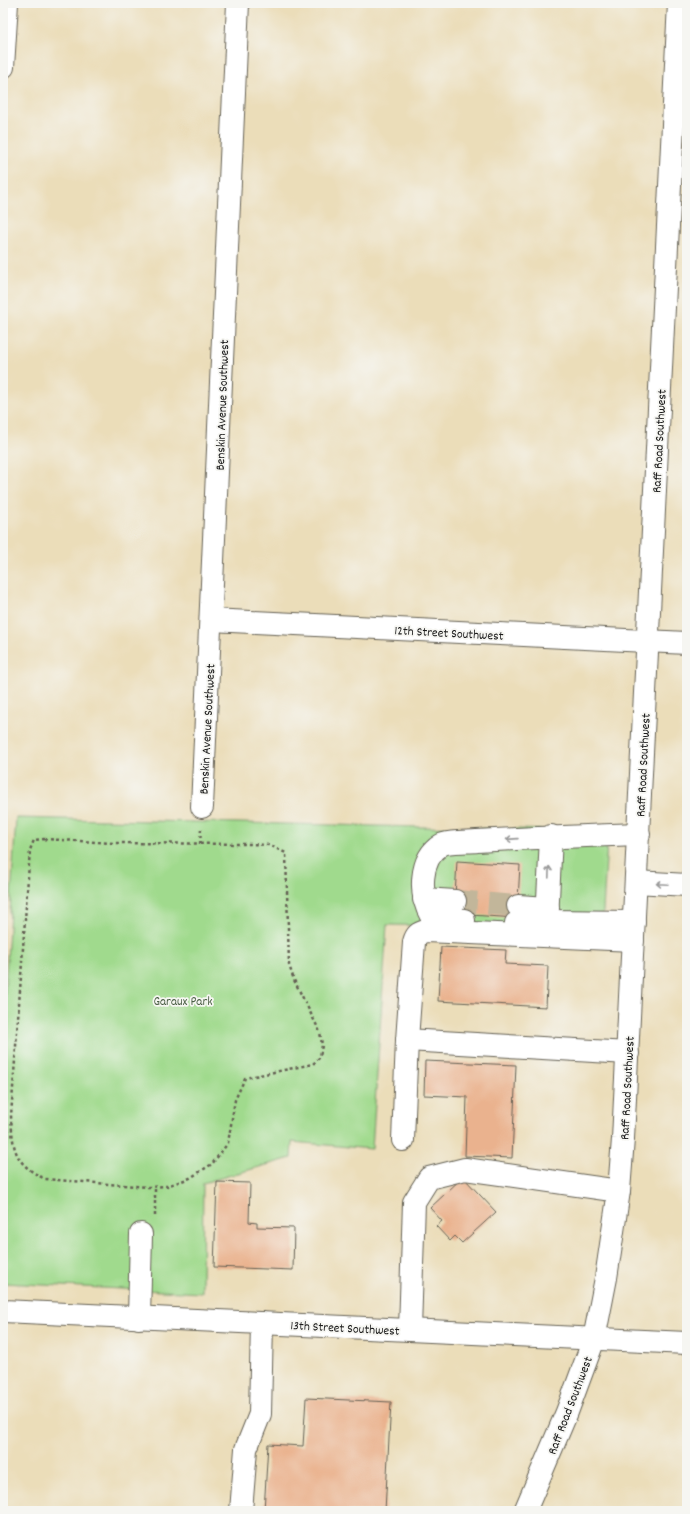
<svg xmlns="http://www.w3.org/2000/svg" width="690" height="1514" font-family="Dekko,sans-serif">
<rect width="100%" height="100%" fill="#f6f6f2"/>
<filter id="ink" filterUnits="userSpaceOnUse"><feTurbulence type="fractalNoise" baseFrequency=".025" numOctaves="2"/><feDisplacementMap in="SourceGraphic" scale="8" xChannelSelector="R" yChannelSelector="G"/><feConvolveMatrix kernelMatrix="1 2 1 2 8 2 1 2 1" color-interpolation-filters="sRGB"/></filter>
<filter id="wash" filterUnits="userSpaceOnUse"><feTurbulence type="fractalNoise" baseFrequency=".012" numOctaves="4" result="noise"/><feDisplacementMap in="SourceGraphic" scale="16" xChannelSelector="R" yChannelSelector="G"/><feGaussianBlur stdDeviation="0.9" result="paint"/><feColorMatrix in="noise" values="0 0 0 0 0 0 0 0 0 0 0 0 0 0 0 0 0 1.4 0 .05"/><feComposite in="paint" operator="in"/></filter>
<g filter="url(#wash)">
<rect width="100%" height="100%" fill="#ebddb9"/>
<!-- green -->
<path fill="#a0da8d" stroke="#5e7b54" d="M16,818L557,830L608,825L602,928L387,925L372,1149L292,1142L291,1158L203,1183L202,1293L3,1283V1023Z"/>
<g id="blocks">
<!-- building -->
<g fill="#eab28e">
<path d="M457,861L520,865L517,918L454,914Z"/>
<path d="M441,947L506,950L505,964L548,966L546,1007L438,1001Z"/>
<path d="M425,1061L516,1065L512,1158L465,1156L467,1097L424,1095Z"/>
<path d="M463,1177L496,1212L462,1243L455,1236L450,1241L436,1226L442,1221L430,1208Z"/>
<path d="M217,1182L250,1183L249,1222L257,1223V1227L294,1228L293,1270L214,1267Z"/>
<path d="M306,1398L391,1402L385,1511H264L268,1444L303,1446Z"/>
</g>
</g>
</g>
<g filter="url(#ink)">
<use href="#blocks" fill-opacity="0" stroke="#646053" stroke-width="1"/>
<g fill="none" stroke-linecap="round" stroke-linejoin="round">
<!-- minor-tunnel -->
<path stroke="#c2b69a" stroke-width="22" stroke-dasharray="22 11" stroke-linecap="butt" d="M455,901L518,906"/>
<!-- minor casing -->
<g stroke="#646053" stroke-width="24">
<g id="minor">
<path d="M3,67L7,3"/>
<path d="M211,620L687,643"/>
<path d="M202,807L238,3"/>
<path d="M636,882L687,885"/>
<path d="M424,899L455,901"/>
<path d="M518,906L548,908"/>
<path d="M464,920L440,918L431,916C419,894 419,859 441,845C447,841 469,842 477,841C531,838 585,836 639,834"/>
<path d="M547,921L551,836"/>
<path d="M516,923L530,924L547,921L634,922"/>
<path d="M628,1053L407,1040L414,942C416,935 418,933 426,931L633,940"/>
<path d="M403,1140L407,1040"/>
<path d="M3,1311L687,1343"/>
<path d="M139,1318L141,1234"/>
<path d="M410,1330L414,1202L429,1178L465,1169L619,1191"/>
<path d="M241,1511L246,1449L260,1414L262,1323"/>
</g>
</g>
<!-- major casing -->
<g stroke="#646053" stroke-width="24">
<path id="major" d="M525,1511L567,1412L594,1339L606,1278L619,1191L623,1139L679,3"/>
</g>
<!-- path -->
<g stroke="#646053" stroke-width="2.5" stroke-dasharray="3 3" stroke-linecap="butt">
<path d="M44,839L113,843L250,844L269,845L286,853L289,965L294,980L320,1032L322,1045L320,1057L313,1064L245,1078L235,1100L228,1143L212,1164L190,1178L167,1186L148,1187L45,1179C13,1163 13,1149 11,1116L30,850L34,840Z"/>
<path d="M200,844L201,829"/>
<path d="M155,1216V1187"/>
</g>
<!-- minor -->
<use href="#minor" stroke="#fff" stroke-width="22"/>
<!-- major -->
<use href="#major" stroke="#fff" stroke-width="22"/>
</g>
<!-- one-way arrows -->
<defs><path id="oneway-shaft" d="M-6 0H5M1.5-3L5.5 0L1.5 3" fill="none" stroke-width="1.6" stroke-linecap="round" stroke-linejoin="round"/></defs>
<g stroke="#999">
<use href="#oneway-shaft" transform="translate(512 839) rotate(176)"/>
<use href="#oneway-shaft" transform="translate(549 872) rotate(-88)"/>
<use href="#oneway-shaft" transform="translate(662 884) rotate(-177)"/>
</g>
</g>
<g text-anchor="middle" stroke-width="3.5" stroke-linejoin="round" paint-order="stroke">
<!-- street labels -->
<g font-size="13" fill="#1c1c1c" stroke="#f6f6f2">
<text transform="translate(221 405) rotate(-88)" y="5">Benskin Avenue Southwest</text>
<text transform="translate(658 441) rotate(-87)" y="5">Raff Road Southwest</text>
<text transform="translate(449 632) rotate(3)" y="5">12th Street Southwest</text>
<text transform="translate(206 729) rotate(-87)" y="5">Benskin Avenue Southwest</text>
<text transform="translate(642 765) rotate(-87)" y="5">Raff Road Southwest</text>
<text transform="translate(626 1088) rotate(-87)" y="5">Raff Road Southwest</text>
<text transform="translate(345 1327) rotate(3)" y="5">13th Street Southwest</text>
<text transform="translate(569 1405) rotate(-69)" y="5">Raff Road Southwest</text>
</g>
<!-- park labels -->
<g font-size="13" fill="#4a5e44" stroke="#f6f6f2">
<text x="183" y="1005">Garaux Park</text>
</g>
</g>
<!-- margin -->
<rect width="690" height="1514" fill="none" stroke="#f6f6f2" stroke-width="16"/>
</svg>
